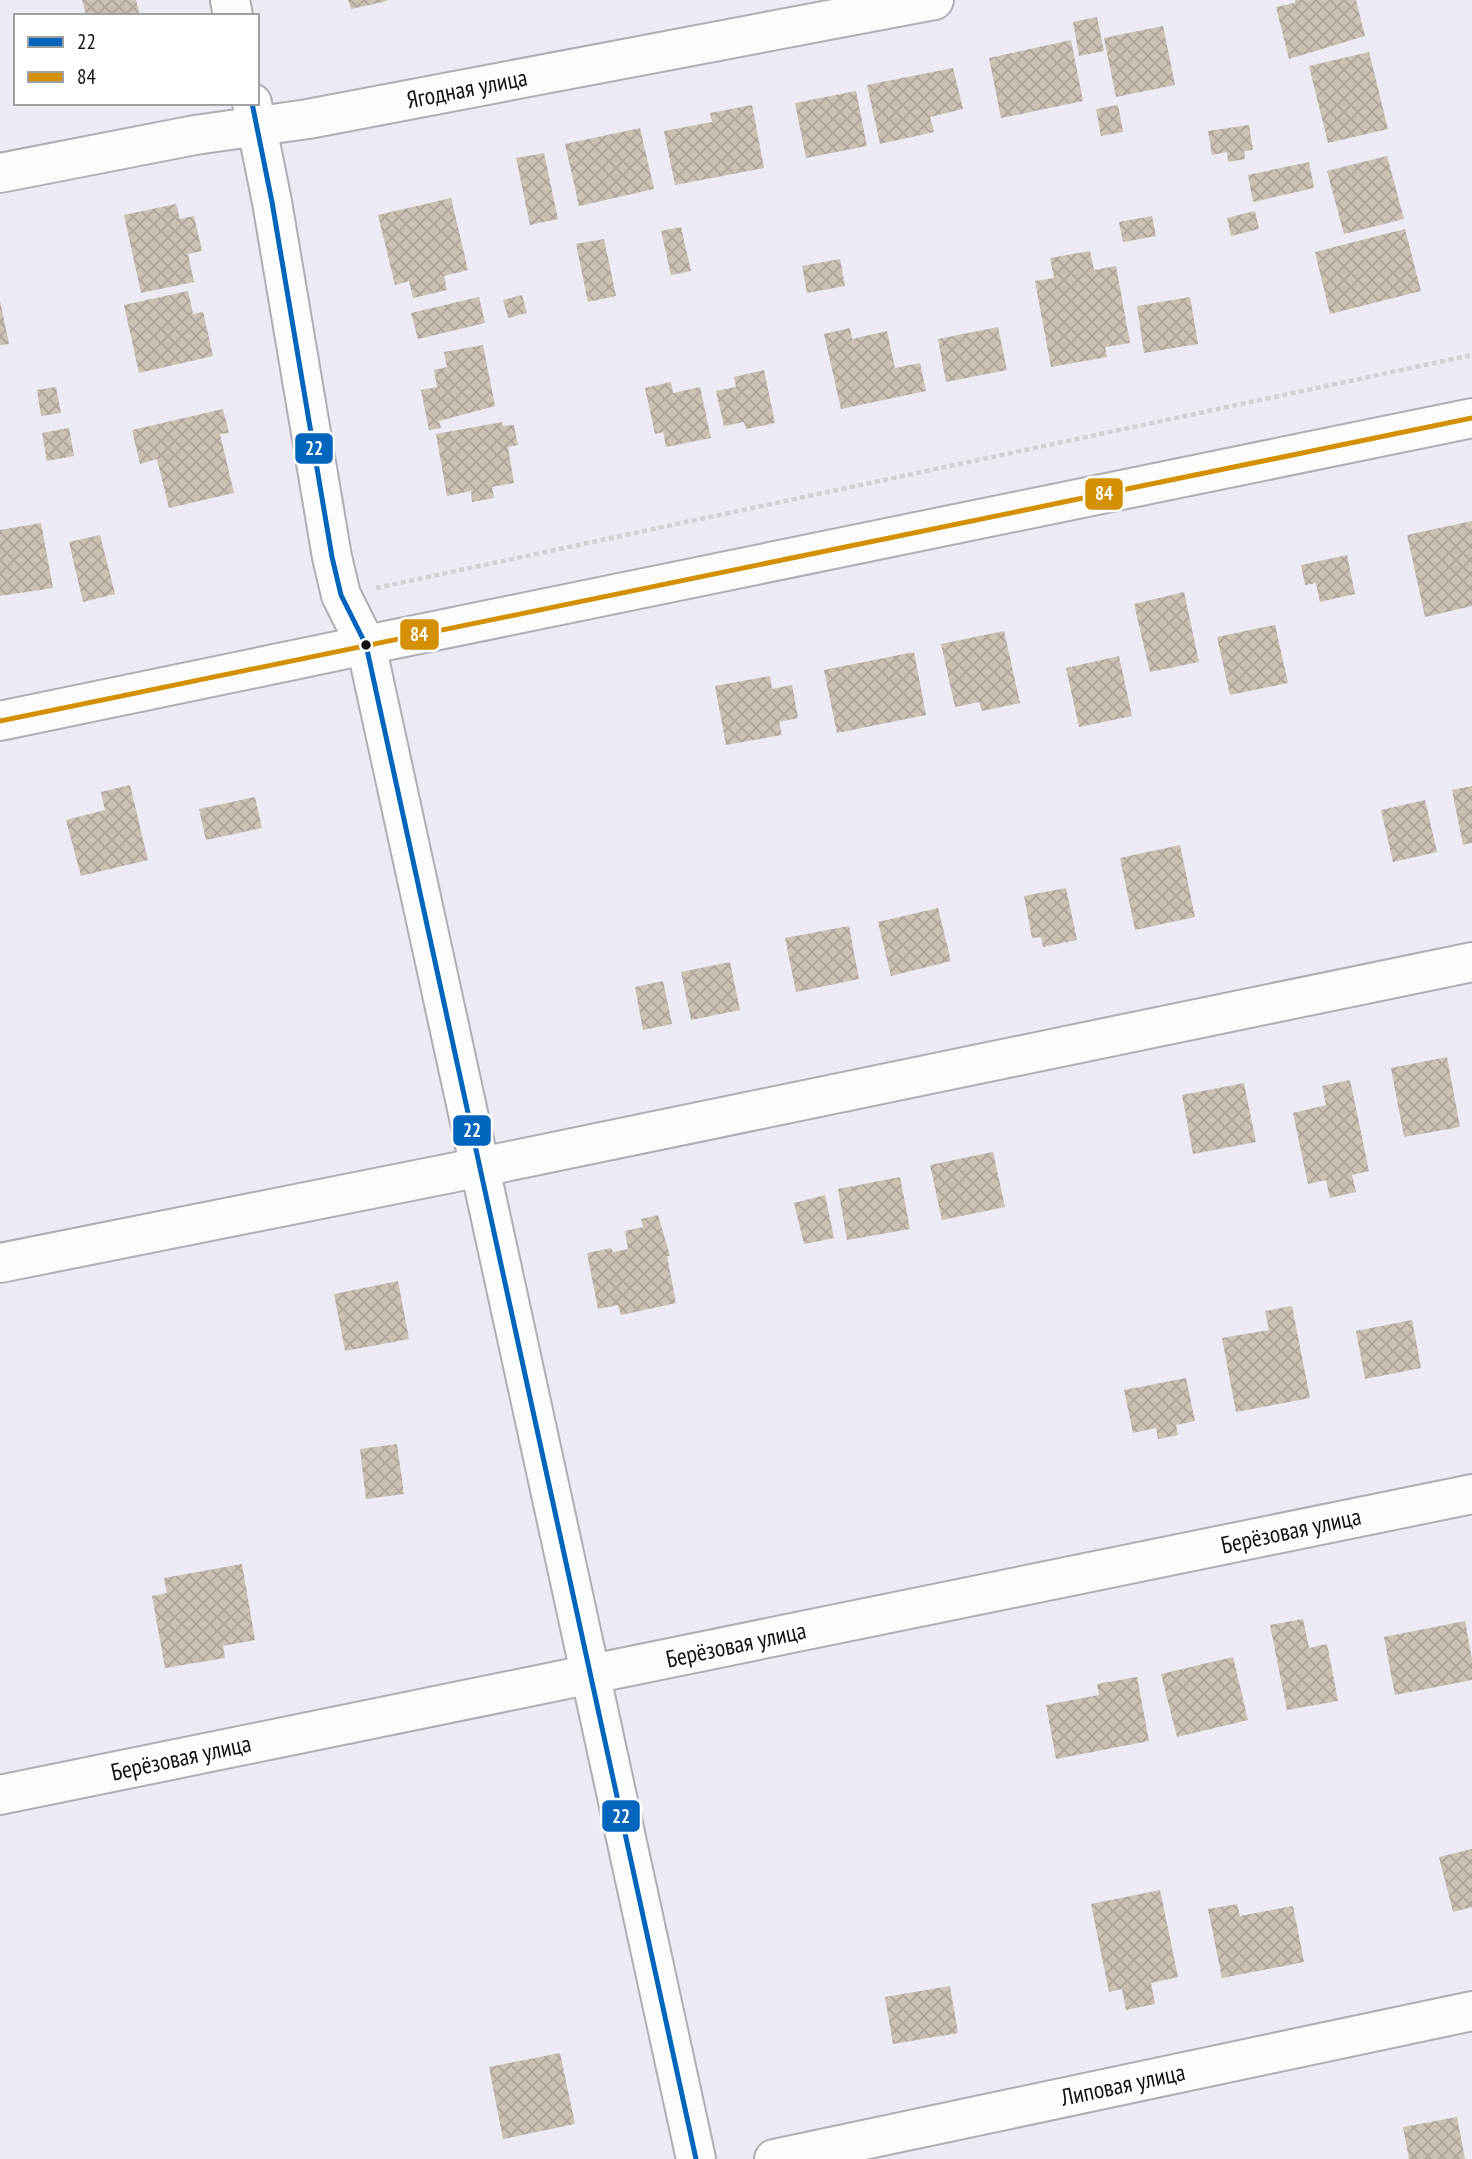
<svg xmlns="http://www.w3.org/2000/svg" width="1472" height="2159" font-family="'PT Sans Narrow',sans-serif">
<defs>
<pattern id="building-cross-hatch" width="8" height="8" patternUnits="userSpaceOnUse" patternTransform="scale(1.75)"><rect width="8" height="8" fill="#cac0b4"/><path d="M0 0l8 8M0 8l8-8" fill="none" stroke="#aca49a"/></pattern>
</defs>
<rect width="100%" height="100%" fill="#eceaf2"/>
<!-- building -->
<g fill="url(#building-cross-hatch)">
<path d="M82,0H136L140,16H86Z"/>
<path d="M348,0H386L387,1L351,9Z"/>
<path d="M1295,0H1356L1365,36L1289,59L1276,7L1295,3Z"/>
<path d="M1097,17L1104,51L1079,56L1073,22Z"/>
<path d="M1163,26L1175,85L1116,97L1104,38Z"/>
<path d="M1071,40L1083,101L1001,118L989,58Z"/>
<path d="M1369,52L1388,129L1328,143L1309,66Z"/>
<path d="M953,68L963,109L930,117L934,132L880,144L867,85Z"/>
<path d="M856,91L867,146L806,158L795,103Z"/>
<path d="M752,105L764,168L675,185L664,131L712,122L710,113Z"/>
<path d="M1118,105L1123,132L1101,136L1096,109Z"/>
<path d="M1249,125L1253,150L1244,151L1245,159L1228,162L1227,152L1212,155L1208,131Z"/>
<path d="M640,128L654,189L579,206L565,144Z"/>
<path d="M544,153L558,219L530,225L516,158Z"/>
<path d="M1387,156L1404,219L1344,234L1327,171Z"/>
<path d="M1309,162L1314,188L1253,202L1248,175Z"/>
<path d="M451,198L468,270L444,276L447,290L413,298L409,281L395,285L378,215Z"/>
<path d="M176,204L180,219L194,216L202,251L188,254L194,282L141,293L124,215Z"/>
<path d="M1255,211L1259,229L1231,236L1227,218Z"/>
<path d="M1152,216L1156,236L1123,242L1119,222Z"/>
<path d="M681,227L691,271L671,275L661,231Z"/>
<path d="M1405,229L1421,291L1330,314L1315,252Z"/>
<path d="M604,239L616,296L588,302L576,244Z"/>
<path d="M1090,251L1094,270L1116,266L1130,343L1105,347L1107,357L1051,367L1035,281L1054,278L1050,258Z"/>
<path d="M840,259L845,286L807,293L802,266Z"/>
<path d="M188,291L193,314L203,312L213,356L139,373L124,305Z"/>
<path d="M522,295L527,313L508,318L503,300Z"/>
<path d="M479,297L485,323L418,339L411,313Z"/>
<path d="M1190,297L1198,344L1144,353L1137,306Z"/>
<path d="M0,301L9,344L0,345Z"/>
<path d="M998,327L1007,370L946,382L938,339Z"/>
<path d="M850,328L852,339L887,331L895,368L920,363L926,391L841,409L824,334Z"/>
<path d="M483,345L495,406L439,421L441,428L429,430L421,390L437,387L434,370L447,367L444,352Z"/>
<path d="M764,370L775,423L746,429L744,422L724,426L716,391L736,387L734,377Z"/>
<path d="M671,382L673,393L700,387L711,438L666,447L663,432L655,434L645,388Z"/>
<path d="M56,387L61,413L41,416L37,390Z"/>
<path d="M223,409L229,433L220,434L234,493L169,508L157,459L140,464L132,430Z"/>
<path d="M502,422L503,426L514,425L518,445L508,447L514,483L492,487L494,498L472,502L471,491L447,496L436,434Z"/>
<path d="M69,428L74,456L47,461L42,433Z"/>
<path d="M1472,521V606L1425,617L1407,535Z"/>
<path d="M41,523L53,588L0,596V530Z"/>
<path d="M100,535L115,594L83,602L69,542Z"/>
<path d="M1347,555L1355,594L1320,602L1316,583L1305,585L1301,565Z"/>
<path d="M1184,592L1199,662L1150,672L1134,604Z"/>
<path d="M1275,625L1288,683L1230,695L1217,637Z"/>
<path d="M1004,631L1020,703L982,711L979,702L955,707L941,644Z"/>
<path d="M914,652L926,715L837,733L824,670Z"/>
<path d="M1119,656L1132,716L1079,727L1066,668Z"/>
<path d="M770,676L772,689L792,685L798,718L779,722L782,735L726,745L715,686Z"/>
<path d="M130,785L148,860L81,876L66,820L105,810L101,792Z"/>
<path d="M1472,786V843L1463,845L1452,790Z"/>
<path d="M255,797L262,828L206,840L199,809Z"/>
<path d="M1425,800L1437,852L1393,862L1381,810Z"/>
<path d="M1180,845L1195,917L1135,930L1120,858Z"/>
<path d="M1066,888L1077,940L1043,947L1041,937L1032,938L1024,896Z"/>
<path d="M938,908L951,961L891,976L878,922Z"/>
<path d="M849,926L859,979L796,992L785,938Z"/>
<path d="M730,962L740,1010L691,1020L681,972Z"/>
<path d="M663,981L672,1024L643,1030L635,987Z"/>
<path d="M1447,1057L1460,1127L1404,1137L1391,1068Z"/>
<path d="M1350,1080L1369,1171L1352,1175L1356,1192L1330,1198L1326,1180L1308,1184L1293,1113L1326,1105L1322,1086Z"/>
<path d="M1244,1083L1256,1142L1193,1154L1182,1095Z"/>
<path d="M993,1152L1005,1207L942,1220L930,1165Z"/>
<path d="M900,1177L910,1229L847,1240L838,1189Z"/>
<path d="M825,1195L834,1238L804,1244L794,1203Z"/>
<path d="M658,1215L670,1256H667L676,1303L621,1315L618,1305L598,1309L587,1253L611,1248L613,1252L628,1249L625,1231L643,1227L641,1219Z"/>
<path d="M398,1281L409,1339L345,1351L334,1294Z"/>
<path d="M1292,1306L1310,1398L1236,1412L1222,1338L1269,1330L1265,1311Z"/>
<path d="M1412,1320L1421,1368L1365,1379L1356,1331Z"/>
<path d="M1186,1378L1195,1421L1176,1425L1178,1435L1158,1439L1156,1428L1133,1433L1124,1390Z"/>
<path d="M397,1444L404,1494L366,1499L360,1449Z"/>
<path d="M242,1564L255,1640L223,1646L225,1658L165,1668L152,1596L167,1593L164,1578Z"/>
<path d="M1303,1619L1309,1648L1327,1644L1338,1701L1287,1710L1270,1625Z"/>
<path d="M1465,1621L1472,1659V1680L1395,1695L1384,1637Z"/>
<path d="M1233,1657L1248,1720L1177,1737L1161,1674Z"/>
<path d="M1137,1677L1149,1741L1056,1759L1046,1705L1099,1695L1097,1684Z"/>
<path d="M1472,1849V1907L1453,1912L1439,1857Z"/>
<path d="M1160,1890L1178,1977L1151,1983L1155,2004L1126,2010L1122,1989L1109,1992L1091,1904Z"/>
<path d="M1237,1904L1240,1916L1293,1906L1304,1962L1222,1978L1208,1909Z"/>
<path d="M950,1986L958,2033L893,2044L885,1997Z"/>
<path d="M560,2053L575,2124L503,2139L489,2067Z"/>
<path d="M1457,2117L1465,2159H1409L1403,2127Z"/>
</g>
<g fill="none" stroke-linecap="round" stroke-linejoin="round">
<!-- minor casing -->
<g stroke="#afaeb4" stroke-width="42">
<g id="minor">
<path d="M0,173L195,135L308,119L934,0"/>
<path d="M0,721L366,645L696,2159"/>
<path d="M0,1263L481,1167L1472,962"/>
<path d="M0,1795L1472,1494"/>
<path d="M774,2159L1472,2011"/>
</g>
</g>
<!-- tertiary casing -->
<g stroke="#afaeb4" stroke-width="42">
<g id="tertiary">
<path d="M230,0L233,16"/>
<path d="M252,103L272,202L332,557L341,595L366,645L1472,418"/>
</g>
</g>
<!-- path -->
<path stroke="#d1d0d3" stroke-width="4.5" stroke-dasharray="5 3.5" stroke-linecap="butt" d="M376,588L1472,355"/>
<!-- minor -->
<use href="#minor" stroke="#fcfcfd" stroke-width="38"/>
<!-- tertiary -->
<use href="#tertiary" stroke="#fcfcfd" stroke-width="38"/>
<!-- bus-1 casing -->
<g stroke="#fff" stroke-width="10">
<path id="bus-1" d="M252,103L272,202L332,557L341,595L366,645L696,2159"/>
</g>
<!-- bus-2 casing -->
<g stroke="#fff" stroke-width="10">
<path id="bus-2" d="M0,721L1472,418"/>
</g>
<!-- bus-1 -->
<use href="#bus-1" stroke="#0065bd" stroke-width="5"/>
<!-- bus-2 -->
<use href="#bus-2" stroke="#d49003" stroke-width="5"/>
</g>
<!-- markers -->
<circle fill="#111015" stroke="#fff" stroke-width="2.5" cx="366" cy="645" r="6"/>
<g text-anchor="middle" stroke-width="7" stroke-linejoin="round" paint-order="stroke">
<!-- street labels -->
<g font-size="24" fill="#111015" stroke="#fff">
<text transform="translate(467 89) rotate(-11)" y="8">Ягодная улица</text>
<text transform="translate(1291 1531) rotate(-12)" y="8">Берёзовая улица</text>
<text transform="translate(736 1645) rotate(-12)" y="8">Берёзовая улица</text>
<text transform="translate(181 1758) rotate(-12)" y="8">Берёзовая улица</text>
<text transform="translate(1123 2085) rotate(-12)" y="8">Липовая улица</text>
</g>
</g>
<g stroke="#fff" stroke-width="2.5">
<rect x="294" y="432" width="40" height="33" rx="7" fill="#0065bd"/>
<rect x="1084" y="477" width="40" height="34" rx="7" fill="#d49003"/>
<rect x="399" y="618" width="41" height="33" rx="7" fill="#d49003"/>
<rect x="452" y="1114" width="40" height="33" rx="7" fill="#0065bd"/>
<rect x="601" y="1799" width="40" height="34" rx="7" fill="#0065bd"/>
</g>
<g font-size="19" text-anchor="middle" font-weight="bold" fill="#fff">
<text x="314" y="455">22</text>
<text x="1104" y="500">84</text>
<text x="419" y="641">84</text>
<text x="472" y="1137">22</text>
<text x="621" y="1823">22</text>
</g>
<!-- legend -->
<rect x="14" y="14" width="245" height="91" fill="#ffffff" stroke="#a09fa1" stroke-width="2"/>
<rect x="28" y="37" width="35" height="10" fill="#0065bd" stroke="#a09fa1" stroke-width="2"/>
<text x="77" y="49" font-size="21" fill="#111015">22</text>
<rect x="28" y="72" width="35" height="10" fill="#d49003" stroke="#a09fa1" stroke-width="2"/>
<text x="77" y="84" font-size="21" fill="#111015">84</text>
</svg>
